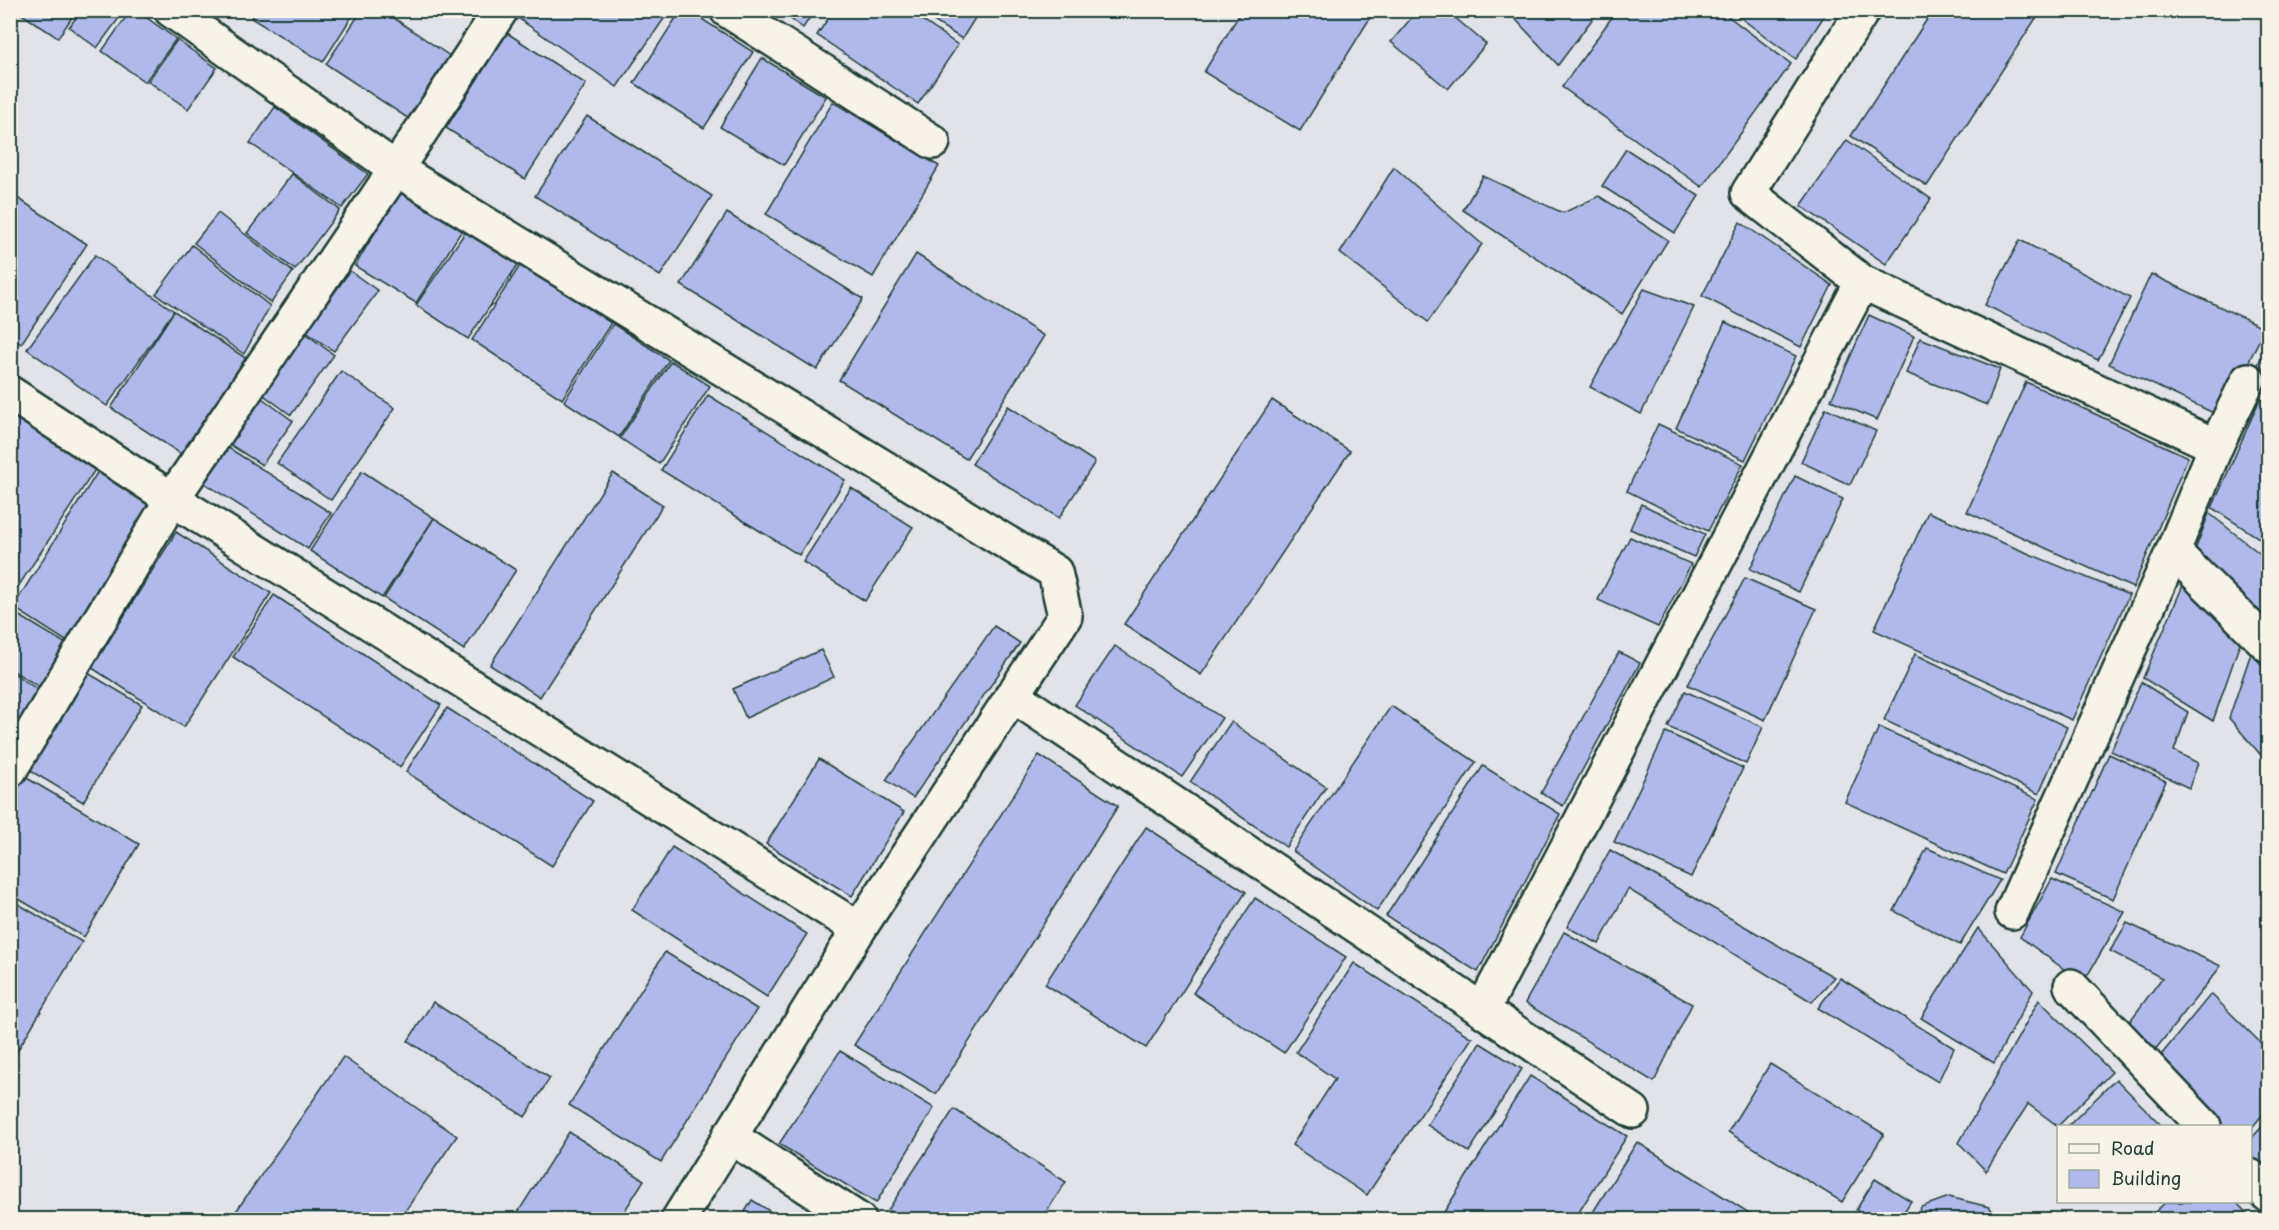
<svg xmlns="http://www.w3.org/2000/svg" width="2279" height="1230" font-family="'Playpen Sans',sans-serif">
<rect width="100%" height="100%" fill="#e2e2e9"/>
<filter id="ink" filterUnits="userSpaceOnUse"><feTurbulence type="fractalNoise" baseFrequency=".0167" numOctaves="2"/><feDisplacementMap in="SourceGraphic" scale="12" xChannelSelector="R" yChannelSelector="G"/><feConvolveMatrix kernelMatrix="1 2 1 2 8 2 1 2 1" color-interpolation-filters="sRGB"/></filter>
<g filter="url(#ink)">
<!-- building -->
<g fill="#b0b9ea" stroke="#1f3d34" stroke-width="1.5">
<path d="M22,10H77L58,38L20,13Z"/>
<path d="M82,10H125L97,48L69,27Z"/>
<path d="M131,10H136L176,39L145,82L102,51Z"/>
<path d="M256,10H356L323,62L251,18Z"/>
<path d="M362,10H382L463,65L421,127L326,64Z"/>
<path d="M524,10H670L617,87L518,18Z"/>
<path d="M681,10H688L753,52L704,128L634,83Z"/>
<path d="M778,10H815L803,28Z"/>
<path d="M834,10H907L958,45L918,104L817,35Z"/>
<path d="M916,10H980L962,39Z"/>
<path d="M1242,10H1375L1300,131L1204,72Z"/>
<path d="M1418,10H1446L1486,44L1448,89L1391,42Z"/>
<path d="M1507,10H1599L1558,65Z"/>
<path d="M1617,10H1720L1791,64L1702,187L1562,87Z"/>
<path d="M1730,10H1828L1796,59Z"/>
<path d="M1933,10L2040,12L1927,186L1851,136Z"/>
<path d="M507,33L586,84L525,179L446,128Z"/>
<path d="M177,40L217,68L188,109L148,81Z"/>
<path d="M762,58L826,97L784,165L720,127Z"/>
<path d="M833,102L939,166L873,277L766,214Z"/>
<path d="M275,107L368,174L342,208L250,143Z"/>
<path d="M587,116L712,196L660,276L535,196Z"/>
<path d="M1847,140L1931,199L1886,264L1801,206Z"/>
<path d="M1626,149L1699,196L1675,233L1602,186Z"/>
<path d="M1394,167L1482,244L1428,322L1340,253Z"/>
<path d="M292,174L340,210L295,270L247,233Z"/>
<path d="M1483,176L1563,213L1599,196L1668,240L1622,314L1463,210Z"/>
<path d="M401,189L464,227L416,303L355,266Z"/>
<path d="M10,193L87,244L21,344L10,337Z"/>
<path d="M218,213L293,272L271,303L194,243Z"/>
<path d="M727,213L863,299L817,370L681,285Z"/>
<path d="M1740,222L1832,285L1801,347L1702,296Z"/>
<path d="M468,228L519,263L468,339L416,305Z"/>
<path d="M2020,240L2130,298L2098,360L1985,305Z"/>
<path d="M192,245L270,306L244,354L156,294Z"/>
<path d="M916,254L1044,336L966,459L839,380Z"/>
<path d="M95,255L174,311L107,406L27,349Z"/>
<path d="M521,264L611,323L562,399L472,340Z"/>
<path d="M350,271L378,291L334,351L306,332Z"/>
<path d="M2151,274L2265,328L2222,417L2109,364Z"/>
<path d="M1644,289L1694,307L1641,414L1590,387Z"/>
<path d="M174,311L247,359L184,456L111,408Z"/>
<path d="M1869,315L1914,336L1877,420L1831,400Z"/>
<path d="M1725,322L1796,356L1745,460L1676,428Z"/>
<path d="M613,324L669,360L619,437L564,401Z"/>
<path d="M305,333L334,355L291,415L261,393Z"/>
<path d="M1920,338L2000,369L1987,405L1906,373Z"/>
<path d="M2268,340V380L2254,374Z"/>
<path d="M671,361L710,386L659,464L620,438Z"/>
<path d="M341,371L395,408L331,500L277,463Z"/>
<path d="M2026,382L2188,457L2133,588L1967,512Z"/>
<path d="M708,395L845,480L799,555L661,470Z"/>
<path d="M259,396L293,421L262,465L226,442Z"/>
<path d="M2260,399L2268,403V544L2212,508Z"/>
<path d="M1272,400L1350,451L1201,675L1124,624Z"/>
<path d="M1008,406L1095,462L1059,518L972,464Z"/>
<path d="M1826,408L1876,431L1850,485L1801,462Z"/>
<path d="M10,409L98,465L10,599Z"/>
<path d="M1658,424L1743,464L1708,531L1627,491Z"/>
<path d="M224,445L331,513L308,549L201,481Z"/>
<path d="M100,468L157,503L69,643L13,607Z"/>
<path d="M362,471L434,518L382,598L310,551Z"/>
<path d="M613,473L663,505L540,697L490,665Z"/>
<path d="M1795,476L1843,499L1799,592L1750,569Z"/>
<path d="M851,488L913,527L865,601L803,562Z"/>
<path d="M1641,504L1705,534L1694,557L1630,529Z"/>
<path d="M1928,512L2129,595L2072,720L1874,630Z"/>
<path d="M2209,513L2268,560V619L2194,553Z"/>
<path d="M434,518L516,570L464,650L384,598Z"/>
<path d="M176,532L271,593L184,727L92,668Z"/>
<path d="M1630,537L1691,564L1658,627L1598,600Z"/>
<path d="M1745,578L1816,609L1765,720L1688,685Z"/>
<path d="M2184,583L2241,640L2213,721L2143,678Z"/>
<path d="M274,595L441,705L400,767L233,657Z"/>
<path d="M10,610L68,645L41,688L10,669Z"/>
<path d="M994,626L1020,643L913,798L886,780Z"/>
<path d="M1115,646L1222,718L1182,777L1075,705Z"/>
<path d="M821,650L834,677L746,718L733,689Z"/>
<path d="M1619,652L1640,663L1563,806L1541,793Z"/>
<path d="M2251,653L2268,672V758L2266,761L2229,718Z"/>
<path d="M1915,654L2067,727L2039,794L1884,720Z"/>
<path d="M10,671L40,691L10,734Z"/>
<path d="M88,673L142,705L83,802L29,770Z"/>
<path d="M2141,682L2188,712L2174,751L2198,763L2189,788L2111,751Z"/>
<path d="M1685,691L1763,727L1746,764L1668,727Z"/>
<path d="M1391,706L1476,762L1377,911L1293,851Z"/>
<path d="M447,708L593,801L552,866L406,772Z"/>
<path d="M1231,722L1326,787L1286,847L1190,782Z"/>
<path d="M1879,727L2038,799L2003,874L1845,802Z"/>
<path d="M1666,732L1743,768L1691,877L1614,842Z"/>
<path d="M2109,754L2166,781L2113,899L2056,874Z"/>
<path d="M1039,755L1118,806L936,1094L854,1045Z"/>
<path d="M819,759L904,812L852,896L766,844Z"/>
<path d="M1483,766L1560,814L1478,972L1386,916Z"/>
<path d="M25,777L139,844L84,937L10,894V802Z"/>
<path d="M1146,827L1246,892L1146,1048L1045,984Z"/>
<path d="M672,847L807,934L767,997L632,910Z"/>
<path d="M1927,848L2000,880L1960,945L1894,911Z"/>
<path d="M1610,850L1834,977L1812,1002L1628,889L1599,944L1567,927Z"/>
<path d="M2052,879L2125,912L2083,983L2020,937Z"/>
<path d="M1255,898L1346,957L1284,1053L1193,993Z"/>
<path d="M10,899L82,942L10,1063Z"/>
<path d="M2127,923L2221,966L2151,1055L2127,1025L2162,978L2110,951Z"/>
<path d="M1978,928L2033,991L1994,1063L1921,1018Z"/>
<path d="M1564,932L1692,1004L1654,1082L1525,1003Z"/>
<path d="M665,952L757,1009L661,1162L569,1105Z"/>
<path d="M1354,963L1472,1038L1367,1195L1292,1145L1335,1079L1296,1052Z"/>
<path d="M1840,978L1954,1048L1938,1082L1818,1008Z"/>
<path d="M2211,994L2268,1050V1108L2250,1130V1126H2223L2157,1060Z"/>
<path d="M2039,1000L2112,1072L2058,1126L2028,1104L1986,1171L1959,1143Z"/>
<path d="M433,1002L550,1078L525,1117L408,1041Z"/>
<path d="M1480,1043L1522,1069L1469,1152L1427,1125Z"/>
<path d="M840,1051L934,1108L876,1203L779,1144Z"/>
<path d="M343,1057L457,1136L399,1220H230Z"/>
<path d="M1770,1064L1884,1134L1842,1202L1728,1132Z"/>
<path d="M1530,1076L1627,1136L1574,1220H1439Z"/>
<path d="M2116,1079L2162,1126H2068Z"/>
<path d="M954,1109L1066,1182L1041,1220H902L888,1210Z"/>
<path d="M2268,1120V1174L2250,1155V1140Z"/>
<path d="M569,1132L644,1180L619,1220H513Z"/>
<path d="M1637,1142L1754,1216L1752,1220H1588Z"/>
<path d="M1875,1179L1911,1201L1899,1220H1871L1856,1210Z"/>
<path d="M1949,1197L1989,1207L2001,1220H1917L1921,1207Z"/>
<path d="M752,1200L784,1220H740Z"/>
<path d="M2166,1202H2236L2253,1220H2146Z"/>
</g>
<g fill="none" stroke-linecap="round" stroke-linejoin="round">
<!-- street casing -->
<g stroke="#1f3d34" stroke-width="38">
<g id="street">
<path d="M171,10L396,169L1055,572L1065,616L859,929L678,1220"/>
<path d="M727,10L933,142"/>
<path d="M1863,10L1748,193L1862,282L2216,446L2248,380"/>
<path d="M10,393L172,499L859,929"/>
<path d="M2173,551L2268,645"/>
<path d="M1012,695L1633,1111"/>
<path d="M10,770L172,499L396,169L501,10"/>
<path d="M2012,912L2173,551L2216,446"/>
<path d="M2071,986L2204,1126"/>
<path d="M1483,1009L1862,282"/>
<path d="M729,1136L859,1220"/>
<path d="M2250,1176L2268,1195"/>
</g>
</g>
<!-- street -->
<use href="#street" stroke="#f7f3e8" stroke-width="33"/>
</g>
</g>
<!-- margin -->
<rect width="2279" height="1230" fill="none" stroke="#f7f3e8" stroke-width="36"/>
<rect x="18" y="18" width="2243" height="1194" fill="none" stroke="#1f3d34" stroke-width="2" filter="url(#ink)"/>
<!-- legend -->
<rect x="2057" y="1125" width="195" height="78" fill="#f7f3e8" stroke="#a1aaa0" stroke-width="1.5"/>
<rect x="2069" y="1144" width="30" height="9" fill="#f7f3e8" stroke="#a1aaa0" stroke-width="1.5"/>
<text x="2111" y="1155" font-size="18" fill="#1f3d34">Road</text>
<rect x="2069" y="1170" width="30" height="18" fill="#b0b9ea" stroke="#a1aaa0" stroke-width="1.5"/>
<text x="2111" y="1185" font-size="18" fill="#1f3d34">Building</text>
</svg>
